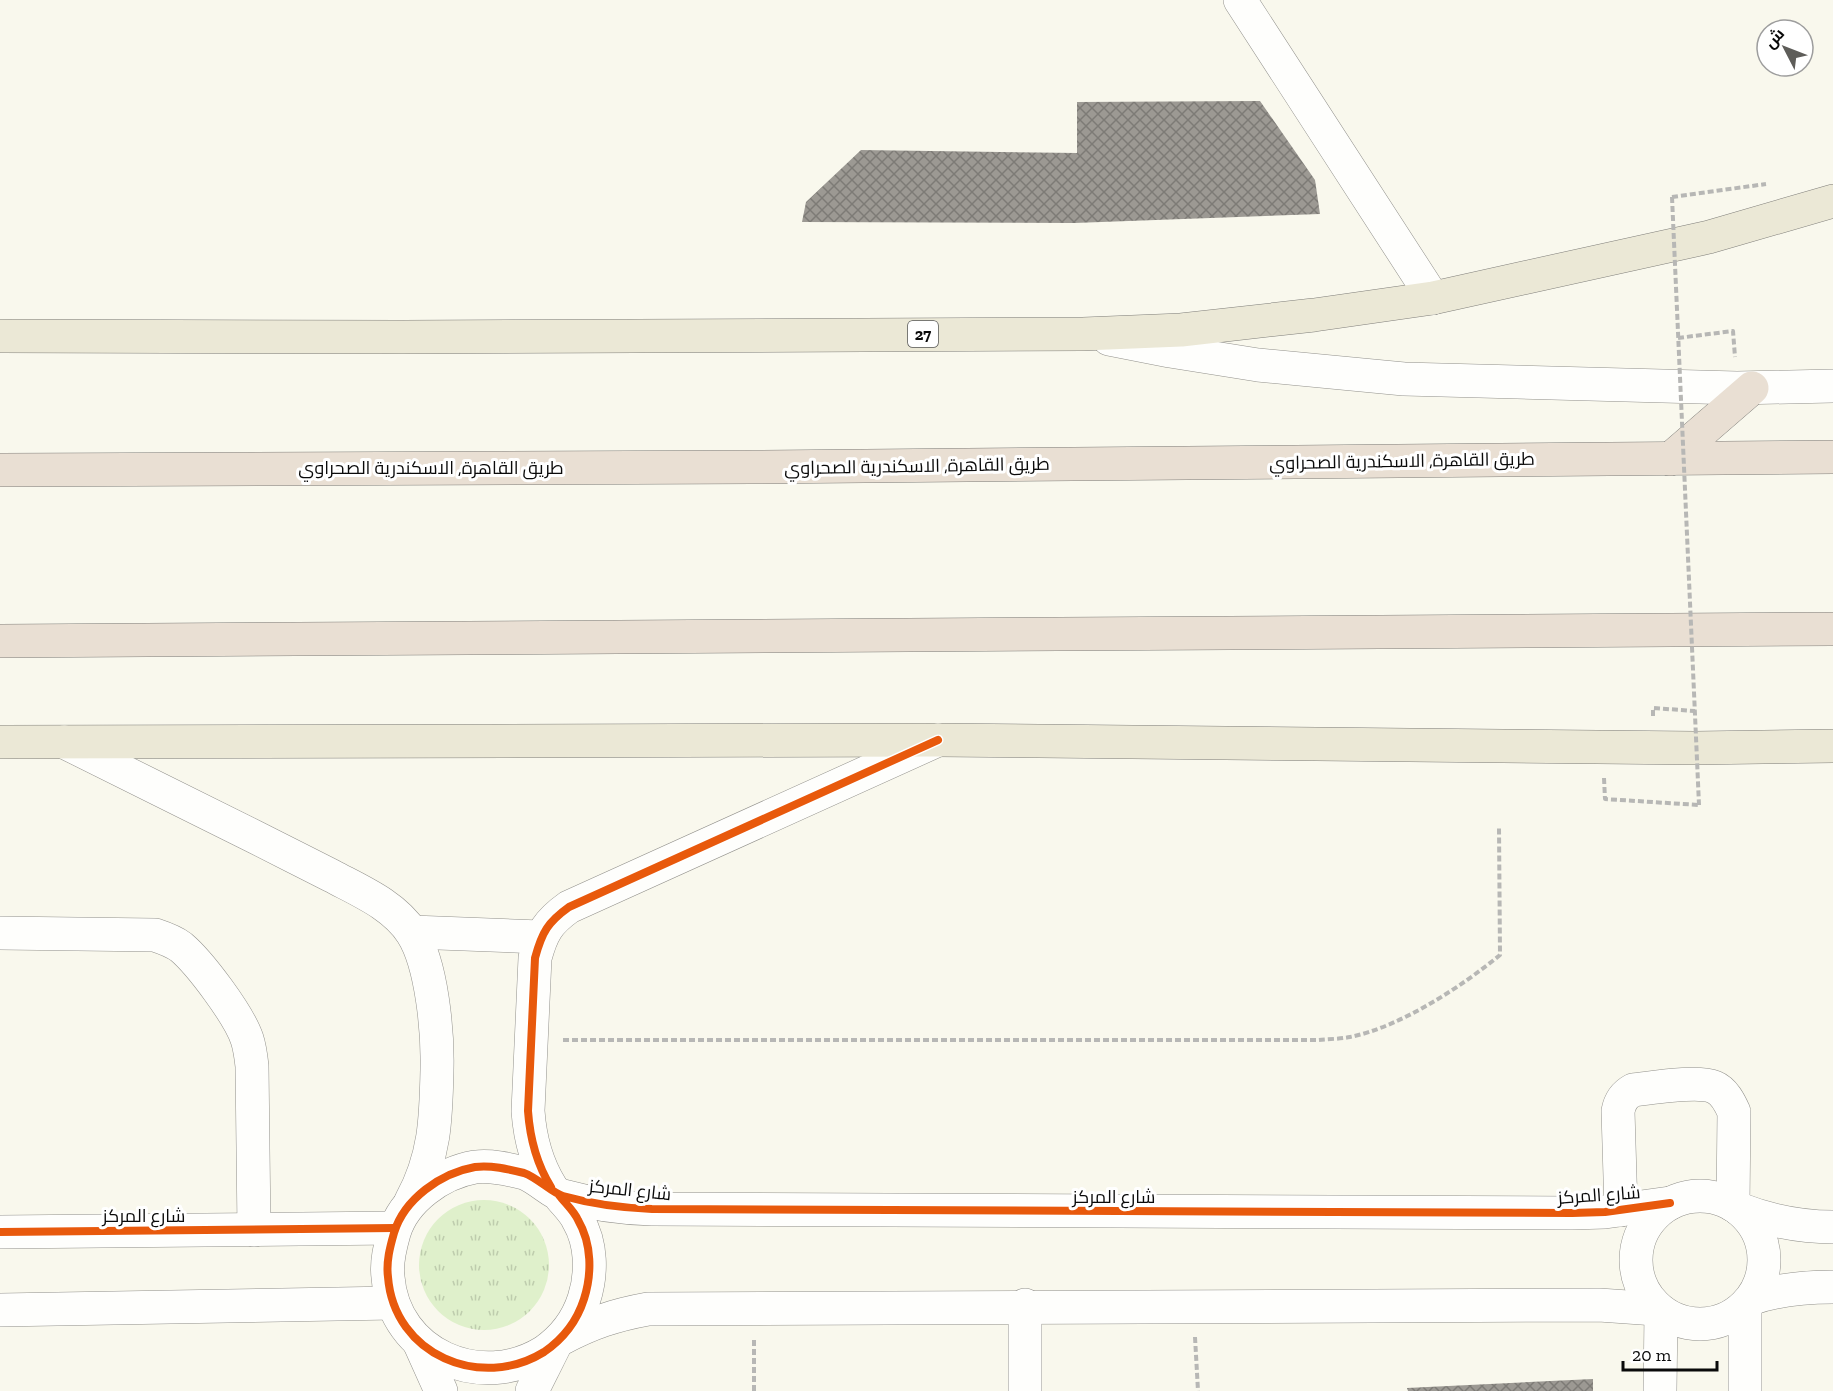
<svg xmlns="http://www.w3.org/2000/svg" width="1833" height="1391" font-family="'Zilla Slab',Cairo,serif">
<defs>
<pattern id="park-tufts" width="24" height="20" patternUnits="userSpaceOnUse" patternTransform="scale(1.5)"><rect width="24" height="20" fill="#dff0cb"/><path d="M3 7l-1-3M5 7V3M7 7l1-3M15 17l-1-3M17 17v-4M19 17l1-3" fill="none" stroke="#beccad"/></pattern>
<pattern id="building-cross-hatch" width="8" height="8" patternUnits="userSpaceOnUse" patternTransform="scale(1.5)"><rect width="8" height="8" fill="#9c9993"/><path d="M0 0l8 8M0 8l8-8" fill="none" stroke="#7d7b76"/></pattern>
</defs>
<rect width="100%" height="100%" fill="#f9f8ed"/>
<!-- park -->
<circle fill="url(#park-tufts)" cx="484" cy="1265" r="65"/>
<!-- building -->
<g fill="url(#building-cross-hatch)">
<path d="M1260,101L1315,180L1320,214L1074,223L802,222L806,202L861,150L1077,153V102Z"/>
<path d="M1593,1379V1391H1408L1407,1388Z"/>
</g>
<g fill="none" stroke-linecap="round" stroke-linejoin="round">
<!-- minor casing -->
<g stroke="#92918c" stroke-width="34">
<g id="minor">
<path d="M1240,0L1433,298"/>
<path d="M1109,339L1170,351L1258,365L1404,379L1737,388L1833,386"/>
<path d="M64,742C128,774 191,805 255,837C281,850 306,863 332,876C360,891 394,905 412,933C432,964 438,1033 437,1070C436,1119 435,1157 411,1201"/>
<path d="M412,932L540,937"/>
<path d="M0,933L155,935C164,938 173,941 181,947C200,963 239,1015 247,1039C250,1048 251,1057 252,1066L254,1230"/>
<path d="M551,1187C536,1163 530,1139 528,1111L535,958C542,932 548,922 569,907L938,740"/>
<path d="M559,1195C565,1203 574,1211 578,1220C592,1244 592,1274 584,1299C577,1321 563,1339 544,1352C481,1391 394,1355 388,1277C386,1262 390,1247 394,1233C404,1199 441,1173 475,1167C491,1165 508,1169 524,1173C538,1178 552,1193 563,1196C592,1204 622,1208 652,1209L1572,1213L1605,1212L1670,1203"/>
<circle cx="1700" cy="1260" r="64"/>
<path d="M1739,1209C1770,1221 1800,1227 1833,1227"/>
<path d="M1621,1210L1618,1111C1620,1101 1624,1095 1633,1090C1652,1088 1697,1080 1714,1087C1724,1091 1730,1103 1734,1112L1733,1205"/>
<path d="M0,1232L395,1228"/>
<path d="M1753,1298C1780,1289 1805,1287 1833,1287"/>
<path d="M1745,1308V1391"/>
<path d="M0,1310L393,1303"/>
<path d="M561,1339C591,1323 615,1315 648,1309L1599,1305L1656,1309"/>
<path d="M419,1342L441,1391"/>
<path d="M532,1391L555,1345"/>
<path d="M1025,1391V1305"/>
<path d="M1660,1391L1661,1313"/>
</g>
</g>
<!-- major casing -->
<g stroke="#7f7e7a" stroke-width="34">
<g id="major">
<path d="M0,336L403,337L1083,334L1181,330L1314,315L1433,298L1709,237L1833,201"/>
<path d="M0,742L938,740L1695,748L1833,746"/>
</g>
</g>
<!-- highway casing -->
<g stroke="#7f7e7a" stroke-width="34">
<g id="highway">
<path d="M1670,459L1752,388"/>
<path d="M0,470L753,467L1833,457"/>
<path d="M0,641L1833,629"/>
</g>
</g>
<!-- path -->
<g stroke="#b7b7b5" stroke-width="4" stroke-dasharray="6 3" stroke-linecap="butt">
<path d="M1672,197L1766,184"/>
<path d="M1678,338L1733,331L1735,357"/>
<path d="M1653,716V708L1695,711"/>
<path d="M1604,778L1605,799L1699,805"/>
<path d="M563,1040H1318C1328,1039 1340,1039 1350,1037C1400,1027 1461,987 1500,955L1499,828"/>
<path d="M1195,1337L1198,1391"/>
<path d="M754,1391V1340"/>
</g>
<!-- minor -->
<use href="#minor" stroke="#fefefc" stroke-width="33"/>
<!-- major -->
<use href="#major" stroke="#ebe8d6" stroke-width="33"/>
<!-- highway -->
<use href="#highway" stroke="#e9dfd3" stroke-width="33"/>
<!-- path-bridge -->
<path stroke="#b7b7b5" stroke-width="4" stroke-dasharray="6 3" stroke-linecap="butt" d="M1672,197L1699,805"/>
<!-- cycleway casing -->
<g stroke="#fff" stroke-width="11">
<g id="cycleway">
<path d="M551,1187C536,1163 530,1139 528,1111L535,958C542,932 548,922 569,907L938,740"/>
<path d="M559,1195C565,1203 574,1211 578,1220C592,1244 592,1274 584,1299C577,1321 563,1339 544,1352C481,1391 394,1355 388,1277C386,1262 390,1247 394,1233C404,1199 441,1173 475,1167C491,1165 508,1169 524,1173C538,1178 552,1193 563,1196C592,1204 622,1208 652,1209L1572,1213L1605,1212L1670,1203"/>
<path d="M0,1232L395,1228"/>
</g>
</g>
<!-- cycleway -->
<use href="#cycleway" stroke="#e8590c" stroke-width="8"/>
</g>
<g text-anchor="middle" stroke-width="6" stroke-linejoin="round" paint-order="stroke">
<!-- shield labels -->
<rect fill="#fff" stroke="#545454" stroke-width="1.5" x="908" y="321" width="30" height="26" rx="4.5"/>
<g font-size="16" font-weight="bold" fill="#0a0a0a">
<text x="923" y="340">27</text>
</g>
<!-- street labels -->
<g font-size="18" fill="#0a0a0a" stroke="#fff">
<text transform="translate(1402 461) rotate(-1)" y="6">طريق القاهرة, الاسكندرية الصحراوي</text>
<text transform="translate(917 466) rotate(-1)" y="6">طريق القاهرة, الاسكندرية الصحراوي</text>
<text x="431" y="474">طريق القاهرة, الاسكندرية الصحراوي</text>
<text transform="translate(630 1190) rotate(6)" y="6">شارع المركز</text>
<text transform="translate(1599 1195) rotate(-4)" y="6">شارع المركز</text>
<text x="1114" y="1203">شارع المركز</text>
<text x="144" y="1222">شارع المركز</text>
</g>
</g>
<!-- north arrow -->
<g transform="translate(1785 48) rotate(312)"><circle r="28" fill="#ffffff" stroke="#9d9d9d" stroke-width="1.5"/>
<path d="M0-4.5L10 22L0 15L-10 22Z" fill="#5e5d59"/>
<text y="-9" font-size="16" font-weight="bold" text-anchor="middle" fill="#0a0a0a">ش</text>
</g>
<!-- scale -->
<path d="M1623 1361v9h94v-9" fill="none" stroke="#0a0a0a" stroke-width="3"/>
<text x="1632" y="1361" font-size="18" fill="#0a0a0a" stroke="#ffffff" stroke-width="4.5" paint-order="stroke">20 m</text>
</svg>
